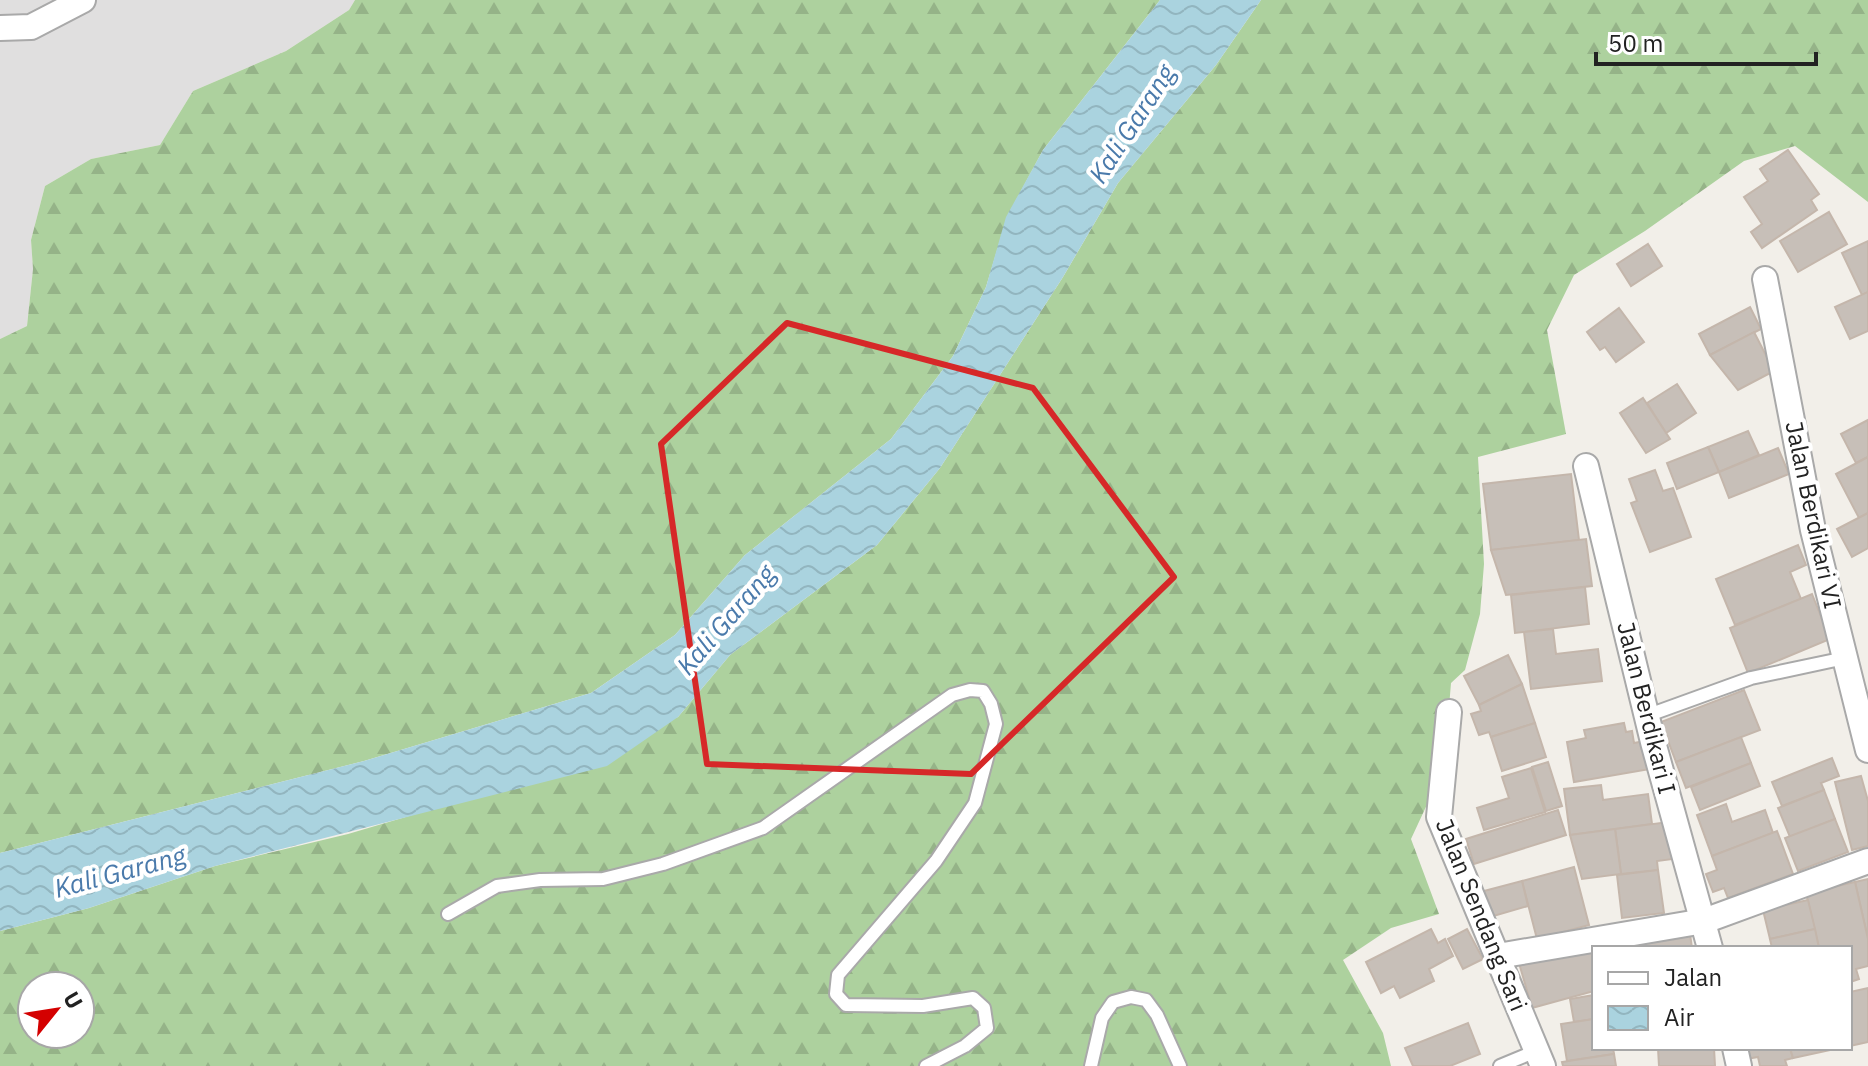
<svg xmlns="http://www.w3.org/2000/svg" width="1868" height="1066" font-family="'IBM Plex Sans',sans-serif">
<defs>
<pattern id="forest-firs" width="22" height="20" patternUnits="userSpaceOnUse" patternTransform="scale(2)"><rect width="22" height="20" fill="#add19e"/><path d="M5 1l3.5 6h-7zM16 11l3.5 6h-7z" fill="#95b388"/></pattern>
<pattern id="water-waves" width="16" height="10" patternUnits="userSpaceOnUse" patternTransform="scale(2)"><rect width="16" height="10" fill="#aad3df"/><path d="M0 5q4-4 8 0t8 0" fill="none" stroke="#92b5bf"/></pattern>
</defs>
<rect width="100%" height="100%" fill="#f2efe9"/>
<!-- residential -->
<path fill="#e0dfdf" d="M0,0H355L349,10L286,51L193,91L160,145L91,159L45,186L31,240L33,269L27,326L0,339Z"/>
<!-- forest -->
<g fill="url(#forest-firs)" fill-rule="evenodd">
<path d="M355,0H1160L1043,150L1007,217L986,287L953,356L891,439L745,555L675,635L591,693L364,761L0,853V339L27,326L33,269L31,240L45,186L91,159L160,145L193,91L286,51L349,10Z"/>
<path d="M1261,0H1868V202L1795,146L1744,161L1645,231L1574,275L1547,330L1566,434L1478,457L1484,564L1480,614L1465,670L1451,683L1444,768L1411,839L1439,914L1391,928L1343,960L1383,1033L1391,1066H0V931L89,908L215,866L348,834L436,808L678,717L730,655L877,545L940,468L1063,277L1118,183L1216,65ZM32,986H80V1034H32Z"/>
</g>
<!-- water -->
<path fill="url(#water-waves)" d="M1160,0H1261L1216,65L1118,183L1063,277L940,468L877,545L730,655L678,717L607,766L215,866L89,908L0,931V853L364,761L591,693L675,635L745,555L891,439L953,356L986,287L1006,217L1043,150Z"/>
<!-- building -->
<g fill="#c7bfb8" stroke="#c4b6ab" stroke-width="2">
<path d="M1788,150L1819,194L1811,200L1817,210L1762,248L1751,232L1762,224L1744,197L1768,181L1760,169Z"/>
<path d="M1829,212L1847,244L1798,272L1780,241Z"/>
<path d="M1868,241V292L1862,295L1842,253Z"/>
<path d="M1648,244L1662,266L1631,286L1617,264Z"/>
<path d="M1868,292V331L1850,339L1835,307Z"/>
<path d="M1750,307L1761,329L1710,355L1699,334Z"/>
<path d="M1619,308L1644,342L1616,362L1605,347L1600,350L1587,332Z"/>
<path d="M1754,332L1774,371L1738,390L1710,355Z"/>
<path d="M1677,384L1696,413L1666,433L1647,403Z"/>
<path d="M1643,398L1670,439L1646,453L1620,413Z"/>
<path d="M1868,420V457L1856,463L1841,434Z"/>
<path d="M1748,431L1759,455L1719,472L1708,447Z"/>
<path d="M1708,447L1719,472L1677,489L1667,463Z"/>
<path d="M1778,448L1789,474L1729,498L1719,472Z"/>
<path d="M1868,457V513L1859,518L1836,474Z"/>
<path d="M1655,470L1663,491L1673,488L1691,537L1650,552L1631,503L1637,501L1629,479Z"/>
<path d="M1571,474L1579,540L1491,550L1483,484Z"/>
<path d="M1868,513V548L1852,557L1837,529Z"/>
<path d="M1586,539L1592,586L1506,595L1491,550Z"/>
<path d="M1798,545L1806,565L1790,572L1801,599L1735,625L1716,579Z"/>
<path d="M1585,587L1589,624L1515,633L1511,595Z"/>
<path d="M1812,594L1830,639L1748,673L1730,628Z"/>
<path d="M1553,629L1556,654L1598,649L1602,681L1531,689L1524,632Z"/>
<path d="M1508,655L1522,684L1479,705L1464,676Z"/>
<path d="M1522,684L1535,723L1491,737L1489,732L1479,735L1471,714L1481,711L1479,705Z"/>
<path d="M1744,690L1760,730L1676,762L1661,722Z"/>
<path d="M1535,723L1546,757L1502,771L1491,737Z"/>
<path d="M1624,723L1626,732L1632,731L1634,743L1645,741L1650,769L1574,782L1567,742L1586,738L1584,730Z"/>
<path d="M1741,737L1751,763L1686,788L1676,762Z"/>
<path d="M1832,758L1839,776L1821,783L1824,790L1782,806L1772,782Z"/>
<path d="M1548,762L1562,806L1546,811L1532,767Z"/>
<path d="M1751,763L1760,786L1700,810L1691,787Z"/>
<path d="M1531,768L1545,812L1484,830L1477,808L1509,798L1502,777Z"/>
<path d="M1861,776L1868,801V846L1852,850L1835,782Z"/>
<path d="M1601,785L1603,800L1648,794L1652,824L1570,835L1564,789Z"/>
<path d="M1824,790L1835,819L1790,837L1778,808Z"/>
<path d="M1726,804L1732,822L1765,810L1773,833L1712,856L1697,815Z"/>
<path d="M1558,810L1566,835L1474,864L1466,839Z"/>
<path d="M1835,819L1848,852L1798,871L1785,838Z"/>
<path d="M1668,822L1673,859L1657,861L1658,870L1621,874L1615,829Z"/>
<path d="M1615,829L1621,874L1582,879L1570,835Z"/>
<path d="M1777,831L1793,874L1728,898L1724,888L1713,892L1706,874L1717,870L1712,856Z"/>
<path d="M1574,867L1589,925L1537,939L1522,881Z"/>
<path d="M1658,870L1664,913L1622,918L1617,875Z"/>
<path d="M1868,879V939L1855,882Z"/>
<path d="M1522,881L1528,906L1490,917L1484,891Z"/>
<path d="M1855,882L1868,939V966L1856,969L1859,979L1850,982V948H1819L1806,893Z"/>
<path d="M1808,900L1815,929L1770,939L1763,910Z"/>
<path d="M1431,929L1438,943L1445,939L1453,956L1429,969L1434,981L1400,998L1394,986L1381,993L1366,962Z"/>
<path d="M1467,929L1483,959L1463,969L1448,939Z"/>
<path d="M1815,929L1819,948H1772L1770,939Z"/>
<path d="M1690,934L1692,948H1625L1624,944Z"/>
<path d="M1594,948V991L1532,1008L1519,963Z"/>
<path d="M1868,988V1042L1850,1046V992Z"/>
<path d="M1594,995V1019L1574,1022L1570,999Z"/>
<path d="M1594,1019V1048H1613L1614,1054L1567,1061L1561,1024Z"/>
<path d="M1468,1023L1480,1054L1450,1066H1413L1405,1048Z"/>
<path d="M1658,1048H1714L1715,1066H1659Z"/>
<path d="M1743,1048H1790L1793,1058L1785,1060L1787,1066H1760L1758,1057L1746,1059Z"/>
<path d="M1790,1048H1835V1049L1793,1058Z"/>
<path d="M1614,1054L1616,1066H1563L1562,1062Z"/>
</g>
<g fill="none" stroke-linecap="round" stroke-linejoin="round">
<!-- service casing -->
<g stroke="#a9a9a9" stroke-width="16">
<g id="service">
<path d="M1646,716L1751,678L1845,658"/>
<path d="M448,914L497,886L540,880L603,879L663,864L763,828L952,695L970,690L983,691L991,704L996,724L975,803L936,861L838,975L836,994L846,1005L923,1006L973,998L984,1008L987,1028L965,1046L926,1066"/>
<path d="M1091,1066L1102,1018L1113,1002L1131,997L1146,1000L1157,1015L1180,1066"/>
<path d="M1500,1066L1536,1051"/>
</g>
</g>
<!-- minor casing -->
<g stroke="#a9a9a9" stroke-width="28">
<g id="minor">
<path d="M0,28L31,27L83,0"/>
<path d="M1765,279L1813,530L1868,750"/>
<path d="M1586,466L1653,742L1710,948"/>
<path d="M1449,712L1439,817L1543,1066"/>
<path d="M1498,956L1704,921L1868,861"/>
<path d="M1735,1048L1739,1066"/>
</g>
</g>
<!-- service -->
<use href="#service" stroke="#fff" stroke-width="12"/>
<!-- minor -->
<use href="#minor" stroke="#fff" stroke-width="24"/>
</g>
<!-- marked area -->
<path fill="none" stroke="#d62828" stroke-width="6" stroke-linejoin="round" d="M787,323L1033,388L1174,577L971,774L707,764L661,444Z"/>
<g text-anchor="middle" stroke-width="8" stroke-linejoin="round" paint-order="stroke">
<!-- street labels -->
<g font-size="24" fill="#222" stroke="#fff">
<text transform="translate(1813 515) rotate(78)" y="8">Jalan Berdikari VI</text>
<text transform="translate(1646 708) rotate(76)" y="8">Jalan Berdikari I</text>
<text transform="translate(1481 915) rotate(68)" y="8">Jalan Sendang Sari</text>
</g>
<!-- water labels -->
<g font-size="26" font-style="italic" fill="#4a7aab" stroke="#fff">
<text transform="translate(1132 124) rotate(-57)" y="9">Kali Garang</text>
<text transform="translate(726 620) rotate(-49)" y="9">Kali Garang</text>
<text transform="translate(120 872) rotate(-15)" y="9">Kali Garang</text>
</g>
</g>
<!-- legend -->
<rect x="1592" y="946" width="260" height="104" fill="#ffffff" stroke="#a7a7a7" stroke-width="2"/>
<rect x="1608" y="972" width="40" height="12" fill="#ffffff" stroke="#a7a7a7" stroke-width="2"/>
<text x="1664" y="986" font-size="24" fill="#222222">Jalan</text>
<rect x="1608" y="1006" width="40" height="24" fill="url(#water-waves)" stroke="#a7a7a7" stroke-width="2"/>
<text x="1664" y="1026" font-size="24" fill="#222222">Air</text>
<!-- north arrow -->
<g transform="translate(56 1010) rotate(60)"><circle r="38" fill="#ffffff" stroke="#a7a7a7" stroke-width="2"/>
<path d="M0-6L14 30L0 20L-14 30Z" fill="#d40000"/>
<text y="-12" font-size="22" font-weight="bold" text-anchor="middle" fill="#222222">U</text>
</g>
<!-- scale -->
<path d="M1596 52v12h220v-12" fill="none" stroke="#222222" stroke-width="4"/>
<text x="1608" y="52" font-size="24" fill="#222222" stroke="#ffffff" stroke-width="6" paint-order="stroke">50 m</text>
</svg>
